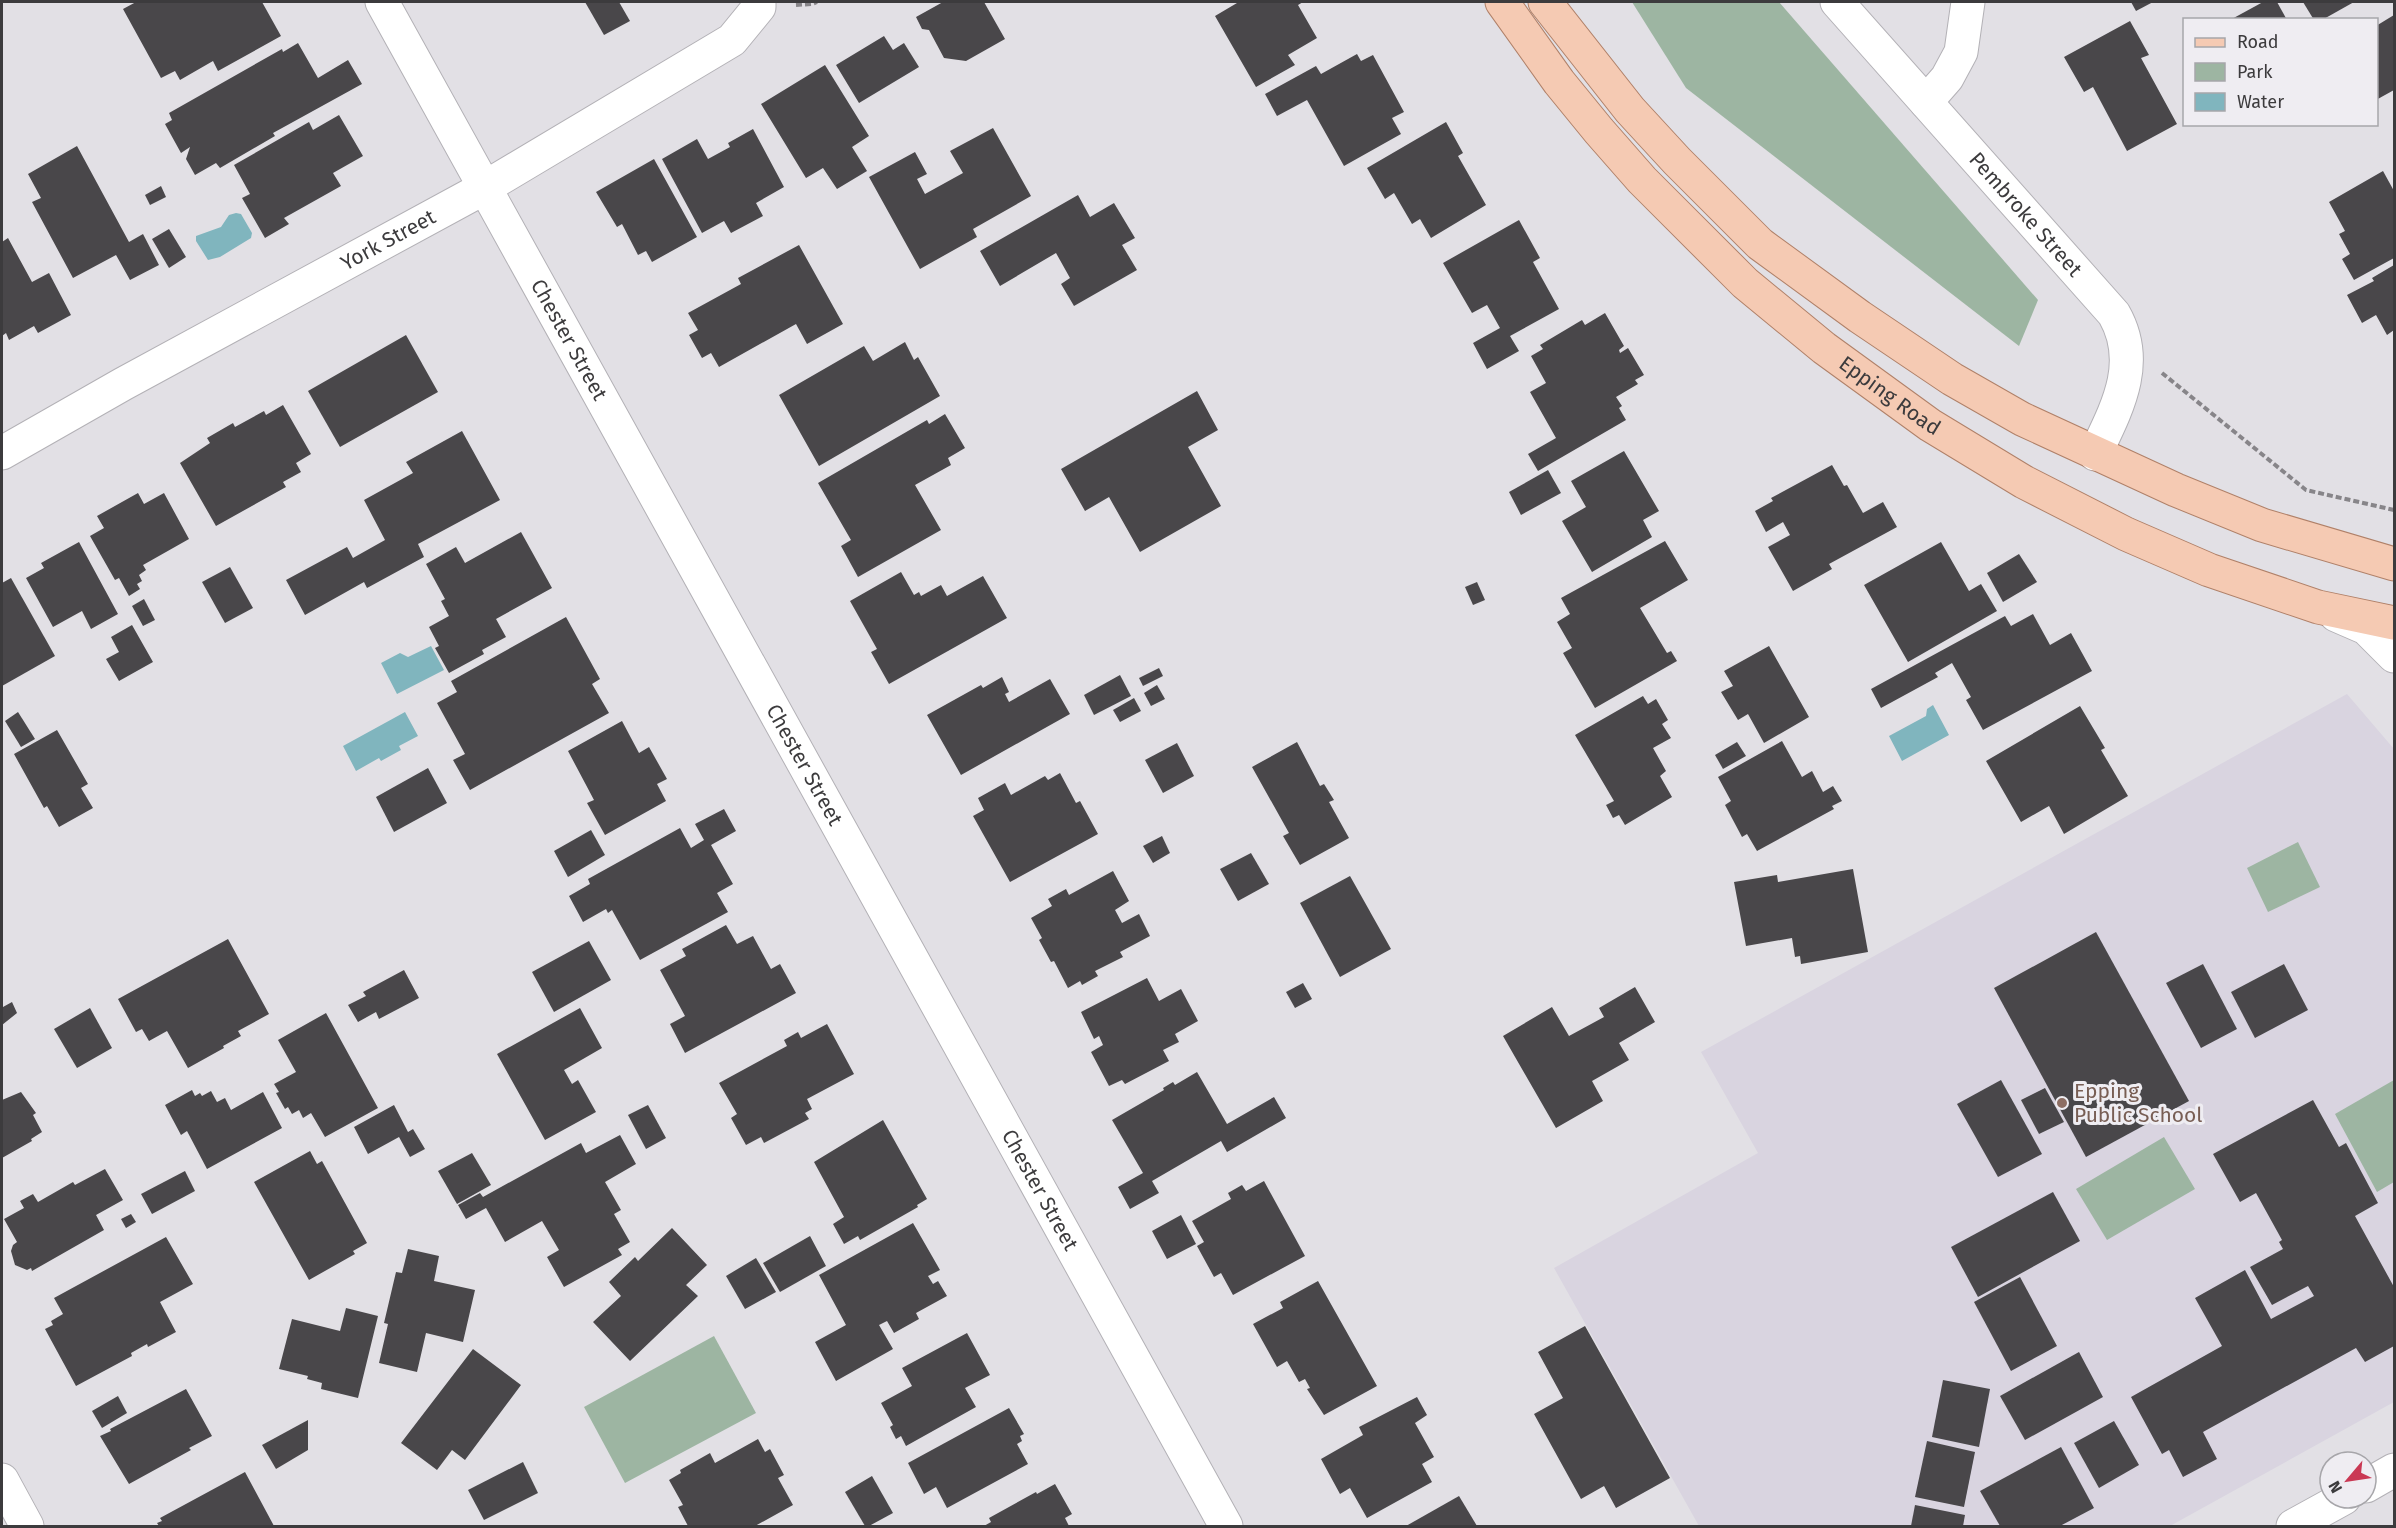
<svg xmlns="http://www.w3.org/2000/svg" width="2396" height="1528" font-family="'Fira Sans',sans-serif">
<rect width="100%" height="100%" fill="#e2e0e5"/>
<!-- built -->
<path fill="#d9d4e0" d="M2347,694L2394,749V1402L2170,1526H1699L1554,1268L1758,1153L1701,1052Z"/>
<!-- green -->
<g fill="#9db5a2">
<path d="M1632,2H1779L2038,300L2019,346L1686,88Z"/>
<path d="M2298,842L2320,887L2268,912L2247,868Z"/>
<path d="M2394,1080V1182L2377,1192L2335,1114Z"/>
<path d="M2164,1137L2195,1189L2107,1240L2076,1189Z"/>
<path d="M714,1336L756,1413L625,1483L584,1407Z"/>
</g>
<!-- water -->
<g fill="#80b5be">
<path d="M236,213L241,214L252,233L251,238L220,257L208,260L196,241V236L221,227L229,215Z"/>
<path d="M431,646L444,670L397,694L381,663L400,653L408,657Z"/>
<path d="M1933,705L1949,735L1902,761L1889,736L1926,716L1927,709Z"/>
<path d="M405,712L418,736L399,746L401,750L381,761L379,758L356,771L343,746Z"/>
</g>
<!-- building -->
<g fill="#49474a">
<path d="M136,2H262L281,36L218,71L213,61L180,80L175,71L161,78L123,9Z"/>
<path d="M585,2H619L630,21L604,35Z"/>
<path d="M943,2H984L1005,39L966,61L944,58L929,30L922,29L916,17Z"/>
<path d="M1236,2H1303L1298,5L1317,38L1288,55L1295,65L1256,87L1215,16L1237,3Z"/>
<path d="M2131,2H2153L2136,11Z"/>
<path d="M2263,2H2277L2287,20H2230Z"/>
<path d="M2303,2H2354L2322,20H2314Z"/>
<path d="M2394,15V90L2376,100V26Z"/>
<path d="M2130,21L2149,55L2141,58L2177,124L2127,151L2093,87L2084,92L2064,57Z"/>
<path d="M884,36L893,50L904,43L919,67L859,103L836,65Z"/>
<path d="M298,43L318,78L348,60L362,84L273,133L275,136L220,168L216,163L195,175L186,159L190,147L181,153L165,124L172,120L169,113L282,49L283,52Z"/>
<path d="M1357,54L1361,61L1373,55L1404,112L1392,118L1401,134L1344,166L1307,100L1277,116L1265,94L1316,66L1321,74Z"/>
<path d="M825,65L869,136L852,147L867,171L837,189L823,168L806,178L761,104Z"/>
<path d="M339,115L363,156L333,173L341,186L284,218L289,224L265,238L242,198L250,194L234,165L309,122L313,130Z"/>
<path d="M1446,122L1463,153L1458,156L1486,205L1431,238L1420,219L1412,224L1394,193L1385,199L1367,168Z"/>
<path d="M993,128L1031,196L973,229L977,237L920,269L869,177L915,152L927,174L917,179L925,194L963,173L950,151Z"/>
<path d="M753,129L784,187L756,203L763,216L731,233L724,221L702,233L662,159L697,139L708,159L730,147L728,143Z"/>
<path d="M77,146L129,242L143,234L159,265L130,280L116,255L73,278L32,202L41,198L28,174Z"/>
<path d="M654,159L697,237L652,262L646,251L638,255L622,224L617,227L596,192Z"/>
<path d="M2383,171L2394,191V258L2354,280L2342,259L2350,254L2339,234L2345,231L2329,202Z"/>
<path d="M161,186L166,197L150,205L145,195Z"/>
<path d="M1078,195L1090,217L1114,203L1135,238L1122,245L1137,270L1074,306L1061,284L1070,278L1056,253L1000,286L980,251Z"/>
<path d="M1519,220L1540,258L1533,262L1559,309L1510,336L1519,351L1487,369L1473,343L1500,328L1487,305L1472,313L1443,263Z"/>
<path d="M169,229L186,257L169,268L152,239Z"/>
<path d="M8,238L32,282L49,273L71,315L38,333L34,326L9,340L6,333L2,336V242Z"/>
<path d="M799,245L843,324L807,344L796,324L719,367L711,353L702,358L689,335L698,330L688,313L741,284L738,278Z"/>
<path d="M2394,265V330L2387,335L2376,315L2362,323L2347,295L2374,281L2372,278Z"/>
<path d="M1605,313L1624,346L1619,350L1620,353L1628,348L1644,375L1635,380L1638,384L1616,397L1622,406L1619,408L1626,420L1538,471L1528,454L1556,438L1530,392L1546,383L1531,356L1543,349L1540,345L1582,320L1585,325Z"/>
<path d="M406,335L438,392L340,447L308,391Z"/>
<path d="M905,342L914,360L918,357L940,396L819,466L779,395L864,346L873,361Z"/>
<path d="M1197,391L1218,430L1188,447L1221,506L1140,552L1109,497L1085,511L1061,469Z"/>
<path d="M283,405L311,454L296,463L301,472L283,482L286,487L216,526L180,463L210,443L207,438L233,423L235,427L264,411L266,415Z"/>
<path d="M945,414L965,448L948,458L951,465L915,485L941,530L858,577L841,546L851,540L818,483L927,420L929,424Z"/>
<path d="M462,431L500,500L418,544L424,557L367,588L364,582L305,615L286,580L347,547L353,558L385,540L364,500L413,473L406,462Z"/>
<path d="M1624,451L1659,511L1643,520L1652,537L1592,572L1562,521L1586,507L1571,481Z"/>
<path d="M1832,465L1844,486L1847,485L1863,513L1883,502L1897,527L1829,564L1832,569L1793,591L1768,547L1790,535L1783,522L1766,532L1755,511L1773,501L1771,498Z"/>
<path d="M1548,470L1561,493L1521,515L1509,492Z"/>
<path d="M138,493L144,504L164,493L189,539L143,565L146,570L139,575L142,581L137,584L140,589L129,596L119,578L115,580L90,536L104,528L97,516Z"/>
<path d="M521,532L552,588L496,619L506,637L482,650L484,654L449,673L435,648L439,646L429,627L449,616L441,601L445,599L426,564L456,547L465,563Z"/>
<path d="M1665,541L1688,580L1640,608L1667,653L1671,651L1677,661L1595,708L1563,653L1572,648L1557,622L1570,614L1561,598Z"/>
<path d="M79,542L118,614L91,629L82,611L53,627L26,578L44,568L41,563Z"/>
<path d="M1941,542L1969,591L1981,584L1997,611L1908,662L1864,585Z"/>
<path d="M2019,554L2037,582L2003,602L1987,573Z"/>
<path d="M230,567L253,608L225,623L202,582Z"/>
<path d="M901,572L914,595L919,592L921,596L941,585L947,596L983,576L1007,618L889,684L871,652L877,649L850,601Z"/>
<path d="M11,578L55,656L2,686V583Z"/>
<path d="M1477,582L1485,600L1473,605L1465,587Z"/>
<path d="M144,599L155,620L143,626L132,606Z"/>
<path d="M2033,614L2050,645L2071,633L2092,671L1983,730L1966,700L1971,697L1952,663L1935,673L1938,677L1881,708L1871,689L2005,616L2011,626Z"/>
<path d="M566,617L600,679L592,684L609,713L470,790L453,760L465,754L437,703L457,692L451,681Z"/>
<path d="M132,625L153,662L119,681L106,659L119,652L111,637Z"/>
<path d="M1769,646L1809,717L1764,743L1748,714L1738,720L1721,692L1733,686L1724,671Z"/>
<path d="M1159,668L1163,676L1143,686L1139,678Z"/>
<path d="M1120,675L1131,696L1094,715L1084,695Z"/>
<path d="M1002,677L1009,692L1005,694L1009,702L1050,679L1070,714L961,775L927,715L981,685L983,688Z"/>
<path d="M1157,685L1165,699L1151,706L1144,693Z"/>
<path d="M1643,696L1648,704L1656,699L1668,720L1662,724L1671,738L1653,748L1666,771L1660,776L1672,797L1625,825L1619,815L1613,818L1606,805L1614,801L1575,735Z"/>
<path d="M1134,698L1141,711L1120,722L1113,710Z"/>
<path d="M2080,706L2105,748L2101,750L2128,796L2064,834L2049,806L2021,822L1986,761Z"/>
<path d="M18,712L35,739L21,747L5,721Z"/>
<path d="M622,721L639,753L649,747L667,779L657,784L666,801L605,835L587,803L594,800L568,751Z"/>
<path d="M57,730L88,784L81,788L93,808L59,827L47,806L44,808L14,754Z"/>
<path d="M1782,741L1802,777L1812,771L1823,792L1833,786L1842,801L1832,806L1834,809L1757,851L1747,834L1742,837L1725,805L1731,801L1718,777Z"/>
<path d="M1297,742L1320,786L1324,784L1334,800L1329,802L1349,838L1300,865L1283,836L1289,833L1252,767Z"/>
<path d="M1737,742L1746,756L1723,769L1715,755Z"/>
<path d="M1177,743L1194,776L1163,793L1145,760Z"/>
<path d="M428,768L447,803L394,832L376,797Z"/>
<path d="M1060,773L1076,803L1080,801L1098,834L1010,882L973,816L984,810L978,798L1005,783L1011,795L1045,776L1048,780Z"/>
<path d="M724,809L736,831L711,845L733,884L717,893L728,912L640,960L612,910L608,913L606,909L583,922L569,896L590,884L588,879L680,828L691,848L704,840L695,824Z"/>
<path d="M591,830L605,855L568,877L554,851Z"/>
<path d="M1162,836L1170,853L1153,863L1143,846Z"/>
<path d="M1251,853L1269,884L1238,901L1220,869Z"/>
<path d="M1853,869L1868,952L1801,964L1800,956L1795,957L1792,938L1746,946L1734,882L1777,875L1778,882Z"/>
<path d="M1113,871L1129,901L1115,910L1122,923L1139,914L1150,936L1120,952L1123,957L1095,971L1098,976L1082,985L1080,981L1068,988L1054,961L1051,962L1039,940L1042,938L1031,918L1052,906L1048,899L1066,889L1069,895Z"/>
<path d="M1350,876L1391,949L1340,977L1300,903Z"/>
<path d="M726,925L737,944L753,936L771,969L780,964L796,993L685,1053L670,1024L685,1016L660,970L686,956L682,949Z"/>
<path d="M2096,932L2189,1101L2086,1157L1994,988Z"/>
<path d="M228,939L269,1014L238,1031L241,1036L223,1046L224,1048L188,1068L167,1031L149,1041L142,1029L136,1032L118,999Z"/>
<path d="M589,941L611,980L554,1012L532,972Z"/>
<path d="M2203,964L2237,1029L2201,1048L2166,983Z"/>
<path d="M2284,964L2308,1010L2255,1038L2231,992Z"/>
<path d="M404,970L419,998L379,1019L376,1012L358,1022L348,1005L366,996L363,992Z"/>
<path d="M1147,978L1159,1001L1181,989L1198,1021L1175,1034L1179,1042L1163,1050L1169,1061L1125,1084L1122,1080L1109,1086L1091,1052L1103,1045L1099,1036L1094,1039L1081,1012Z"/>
<path d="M1303,983L1312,999L1295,1008L1286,992Z"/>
<path d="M1635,987L1655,1022L1619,1043L1629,1060L1592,1081L1603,1101L1556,1128L1503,1036L1552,1007L1569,1036L1604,1017L1599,1008Z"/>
<path d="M12,1002L17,1013L2,1025V1004L3,1007Z"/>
<path d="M90,1008L112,1048L77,1068L54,1029Z"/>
<path d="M580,1008L602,1048L564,1070L572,1084L578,1080L596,1112L545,1140L497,1054Z"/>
<path d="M326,1013L378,1108L325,1137L311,1113L303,1118L299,1110L292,1114L288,1107L285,1109L276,1093L279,1092L274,1084L296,1072L278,1040Z"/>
<path d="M827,1024L854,1074L807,1099L812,1109L805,1113L809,1119L764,1143L761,1137L746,1145L731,1118L737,1114L719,1083L787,1046L784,1040L798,1032L801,1038Z"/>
<path d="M1197,1072L1227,1124L1274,1097L1286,1118L1227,1152L1221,1141L1152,1181L1159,1193L1130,1209L1118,1187L1143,1173L1112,1120L1164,1090L1163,1088L1173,1082L1175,1085Z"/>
<path d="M2001,1080L2042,1154L1998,1177L1957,1104Z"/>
<path d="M2045,1088L2064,1122L2039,1134L2021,1100Z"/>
<path d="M192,1090L195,1096L200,1093L202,1096L211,1091L217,1102L225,1098L231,1110L263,1092L282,1128L207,1169L187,1131L181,1135L165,1105Z"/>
<path d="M21,1092L36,1113L33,1115L42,1132L31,1139L32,1141L2,1158V1100Z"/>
<path d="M2313,1100L2339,1147L2346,1143L2378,1203L2355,1216L2394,1287V1346L2365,1362L2356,1348L2203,1432L2217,1459L2183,1477L2169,1450L2162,1454L2131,1397L2222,1346L2195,1298L2245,1270L2271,1319L2314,1296L2308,1286L2272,1305L2250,1267L2283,1249L2279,1242L2282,1240L2256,1193L2240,1202L2213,1154Z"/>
<path d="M394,1105L408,1132L413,1129L425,1149L410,1157L399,1137L368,1154L354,1127Z"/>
<path d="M648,1105L666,1138L646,1149L628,1115Z"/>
<path d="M883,1120L927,1199L917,1205L918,1207L860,1240L858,1236L844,1244L833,1224L844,1217L814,1162Z"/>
<path d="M620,1135L636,1164L605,1182L621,1210L614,1214L630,1242L618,1249L622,1255L564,1287L547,1257L559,1250L542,1221L505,1242L486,1208L466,1219L458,1205L480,1193L483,1197L581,1143L586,1153Z"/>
<path d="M310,1151L317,1164L322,1161L367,1243L353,1251L355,1254L309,1280L254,1182Z"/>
<path d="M472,1153L491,1185L457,1204L438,1171Z"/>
<path d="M105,1169L123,1200L96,1215L104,1230L32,1271L31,1268L27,1270L15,1265L11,1251L13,1245L17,1242L4,1219L24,1208L20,1201L33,1194L38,1202L73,1182L75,1185Z"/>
<path d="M185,1171L195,1191L152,1214L141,1194Z"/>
<path d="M1264,1181L1305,1256L1233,1295L1221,1273L1214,1277L1197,1246L1204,1242L1192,1221L1231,1199L1228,1193L1242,1185L1246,1191Z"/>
<path d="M2053,1192L2080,1241L1978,1297L1951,1247Z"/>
<path d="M131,1214L136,1222L126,1228L121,1219Z"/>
<path d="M1181,1215L1196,1244L1167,1259L1152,1231Z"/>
<path d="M913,1223L940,1270L928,1276L933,1284L938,1281L947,1296L916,1313L919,1319L894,1333L887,1321L879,1325L893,1349L836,1381L815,1342L846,1325L819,1275Z"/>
<path d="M672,1228L707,1265L686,1285L698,1296L630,1361L593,1322L621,1296L609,1282L635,1257L638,1261Z"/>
<path d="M810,1236L826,1266L780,1292L763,1263Z"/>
<path d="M166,1237L193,1284L160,1302L176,1332L148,1347L147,1344L131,1353L132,1356L76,1386L45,1329L53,1325L51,1321L63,1314L54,1298Z"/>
<path d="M408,1249L439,1256L434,1281L475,1290L463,1342L426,1333L417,1372L379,1363L388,1324L384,1323L396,1272L402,1273Z"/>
<path d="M756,1258L776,1292L745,1309L726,1276Z"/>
<path d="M2020,1277L2057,1346L2011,1371L1974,1302Z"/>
<path d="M1318,1281L1377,1386L1324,1415L1307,1389L1310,1388L1305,1379L1299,1382L1287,1361L1277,1367L1253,1324L1283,1308L1280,1302Z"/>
<path d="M346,1308L378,1316L358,1398L321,1389L322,1383L307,1379L308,1376L279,1369L292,1319L340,1331Z"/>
<path d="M1585,1326L1670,1478L1616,1508L1604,1486L1581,1499L1534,1414L1563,1398L1538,1352Z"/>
<path d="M967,1333L990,1375L965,1388L976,1407L906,1446L901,1436L896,1439L890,1427L893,1425L881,1403L912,1386L902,1368Z"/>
<path d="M473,1349L521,1385L465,1460L452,1450L437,1470L401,1443Z"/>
<path d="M2079,1352L2103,1397L2025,1440L2000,1396Z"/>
<path d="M1943,1380L1990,1389L1979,1447L1932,1437Z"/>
<path d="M186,1389L212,1436L189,1448L191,1450L129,1484L100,1436L111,1431L110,1429Z"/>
<path d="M118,1396L127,1413L102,1428L92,1411Z"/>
<path d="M1417,1397L1427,1415L1415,1423L1434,1457L1422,1464L1432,1482L1367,1518L1350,1488L1340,1494L1321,1459L1363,1435L1359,1427Z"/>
<path d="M1009,1408L1024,1434L1020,1436L1022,1441L1017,1444L1028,1464L947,1508L936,1487L924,1494L908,1463Z"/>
<path d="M308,1420V1450L276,1469L262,1445Z"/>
<path d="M2114,1421L2139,1465L2099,1488L2074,1443Z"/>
<path d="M758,1439L765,1452L770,1449L784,1475L778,1478L793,1505L755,1526H688L678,1507L683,1505L669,1480L681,1473L680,1470L710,1453L715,1463Z"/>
<path d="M1927,1441L1975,1452L1964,1507L1915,1497Z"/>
<path d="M2061,1447L2094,1508L2060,1526H2000L1980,1491Z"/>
<path d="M523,1462L538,1493L484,1520L468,1490Z"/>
<path d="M245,1472L274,1526H159L157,1523L162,1521L160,1518Z"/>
<path d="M872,1476L893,1513L869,1526H865L845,1492Z"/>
<path d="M1055,1484L1072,1514L1065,1518L1069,1526H984L991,1522L989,1518L1036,1492L1037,1494Z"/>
<path d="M1459,1496L1477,1526H1406Z"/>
<path d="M1915,1505L1965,1515L1963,1526H1911Z"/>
</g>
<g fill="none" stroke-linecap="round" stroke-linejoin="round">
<!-- minor casing -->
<g stroke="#b3b1b6" stroke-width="35">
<g id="minor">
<path id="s1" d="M382,2L1226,1526"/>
<path id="s2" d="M1837,2L2114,314C2142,363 2117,408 2095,454"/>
<path d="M1926,102L1947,78L1961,52L1968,2"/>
<path id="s3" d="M2,453L123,384L484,188L732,40L759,7V2"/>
<path d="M2336,615L2366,628L2394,656"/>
<path d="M2,1480L27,1526"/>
<path d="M2366,1486L2394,1470"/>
<path d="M2293,1526L2344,1498"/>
</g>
</g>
<!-- major casing -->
<g stroke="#b08169" stroke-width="35">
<g id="major">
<path id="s4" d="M1502,2L1559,82L1599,131L1642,180L1745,283L1824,348L1930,425L2024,482L2126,534L2209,570L2318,607L2394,623"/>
<path d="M1545,2L1630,110L1677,161L1760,244L1860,317L1952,379L2022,419L2176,490L2262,525L2394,564"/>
</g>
</g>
<!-- path -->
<g stroke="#878589" stroke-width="4" stroke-dasharray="6 3" stroke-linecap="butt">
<path d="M796,5L812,4L817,2"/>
<path d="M2162,373L2306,490L2394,510"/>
</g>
<!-- minor -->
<use href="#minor" stroke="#fff" stroke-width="33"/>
<!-- major -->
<use href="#major" stroke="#f5cab3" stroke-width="33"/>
</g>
<!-- markers -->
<circle fill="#8d6e63" stroke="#efedf2" stroke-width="2" cx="2062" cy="1103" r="6"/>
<g text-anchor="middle" stroke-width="6" stroke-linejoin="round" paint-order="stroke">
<!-- street labels -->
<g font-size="21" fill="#3c3b3d" stroke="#efedf2">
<text dy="7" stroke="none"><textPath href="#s2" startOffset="284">Pembroke Street</textPath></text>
<text dy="7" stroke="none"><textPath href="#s3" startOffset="441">York Street</textPath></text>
<text dy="7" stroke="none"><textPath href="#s1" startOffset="386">Chester Street</textPath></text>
<text dy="7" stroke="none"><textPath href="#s4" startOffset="556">Epping Road</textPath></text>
<text dy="7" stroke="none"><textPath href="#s1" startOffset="872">Chester Street</textPath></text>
<text dy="7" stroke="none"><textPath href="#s1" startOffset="1358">Chester Street</textPath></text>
</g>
<!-- education labels -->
<g font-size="21" fill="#785e54" stroke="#efedf2" text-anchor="start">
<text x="2074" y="1098">Epping<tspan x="2074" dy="24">Public School</tspan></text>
</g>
</g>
<!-- border -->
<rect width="2396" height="1528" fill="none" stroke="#3c3b3d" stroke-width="6"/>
<!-- legend -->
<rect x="2183" y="18" width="195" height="108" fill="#efedf2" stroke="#a7a6aa" stroke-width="1.5"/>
<rect x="2195" y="38" width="30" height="9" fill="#f5cab3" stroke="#a7a6aa" stroke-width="1.5"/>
<text x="2237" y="48" font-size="18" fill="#3c3b3d">Road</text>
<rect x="2195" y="63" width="30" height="18" fill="#9db5a2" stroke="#a7a6aa" stroke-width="1.5"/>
<text x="2237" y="78" font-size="18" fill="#3c3b3d">Park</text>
<rect x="2195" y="93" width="30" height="18" fill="#80b5be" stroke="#a7a6aa" stroke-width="1.5"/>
<text x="2237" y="108" font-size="18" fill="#3c3b3d">Water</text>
<!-- north arrow -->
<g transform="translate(2348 1480) rotate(241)"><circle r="28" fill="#efedf2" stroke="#a7a6aa" stroke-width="1.5"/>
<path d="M0-4.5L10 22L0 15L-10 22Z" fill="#ca3954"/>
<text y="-9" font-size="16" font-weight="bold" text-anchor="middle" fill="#3c3b3d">N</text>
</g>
</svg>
